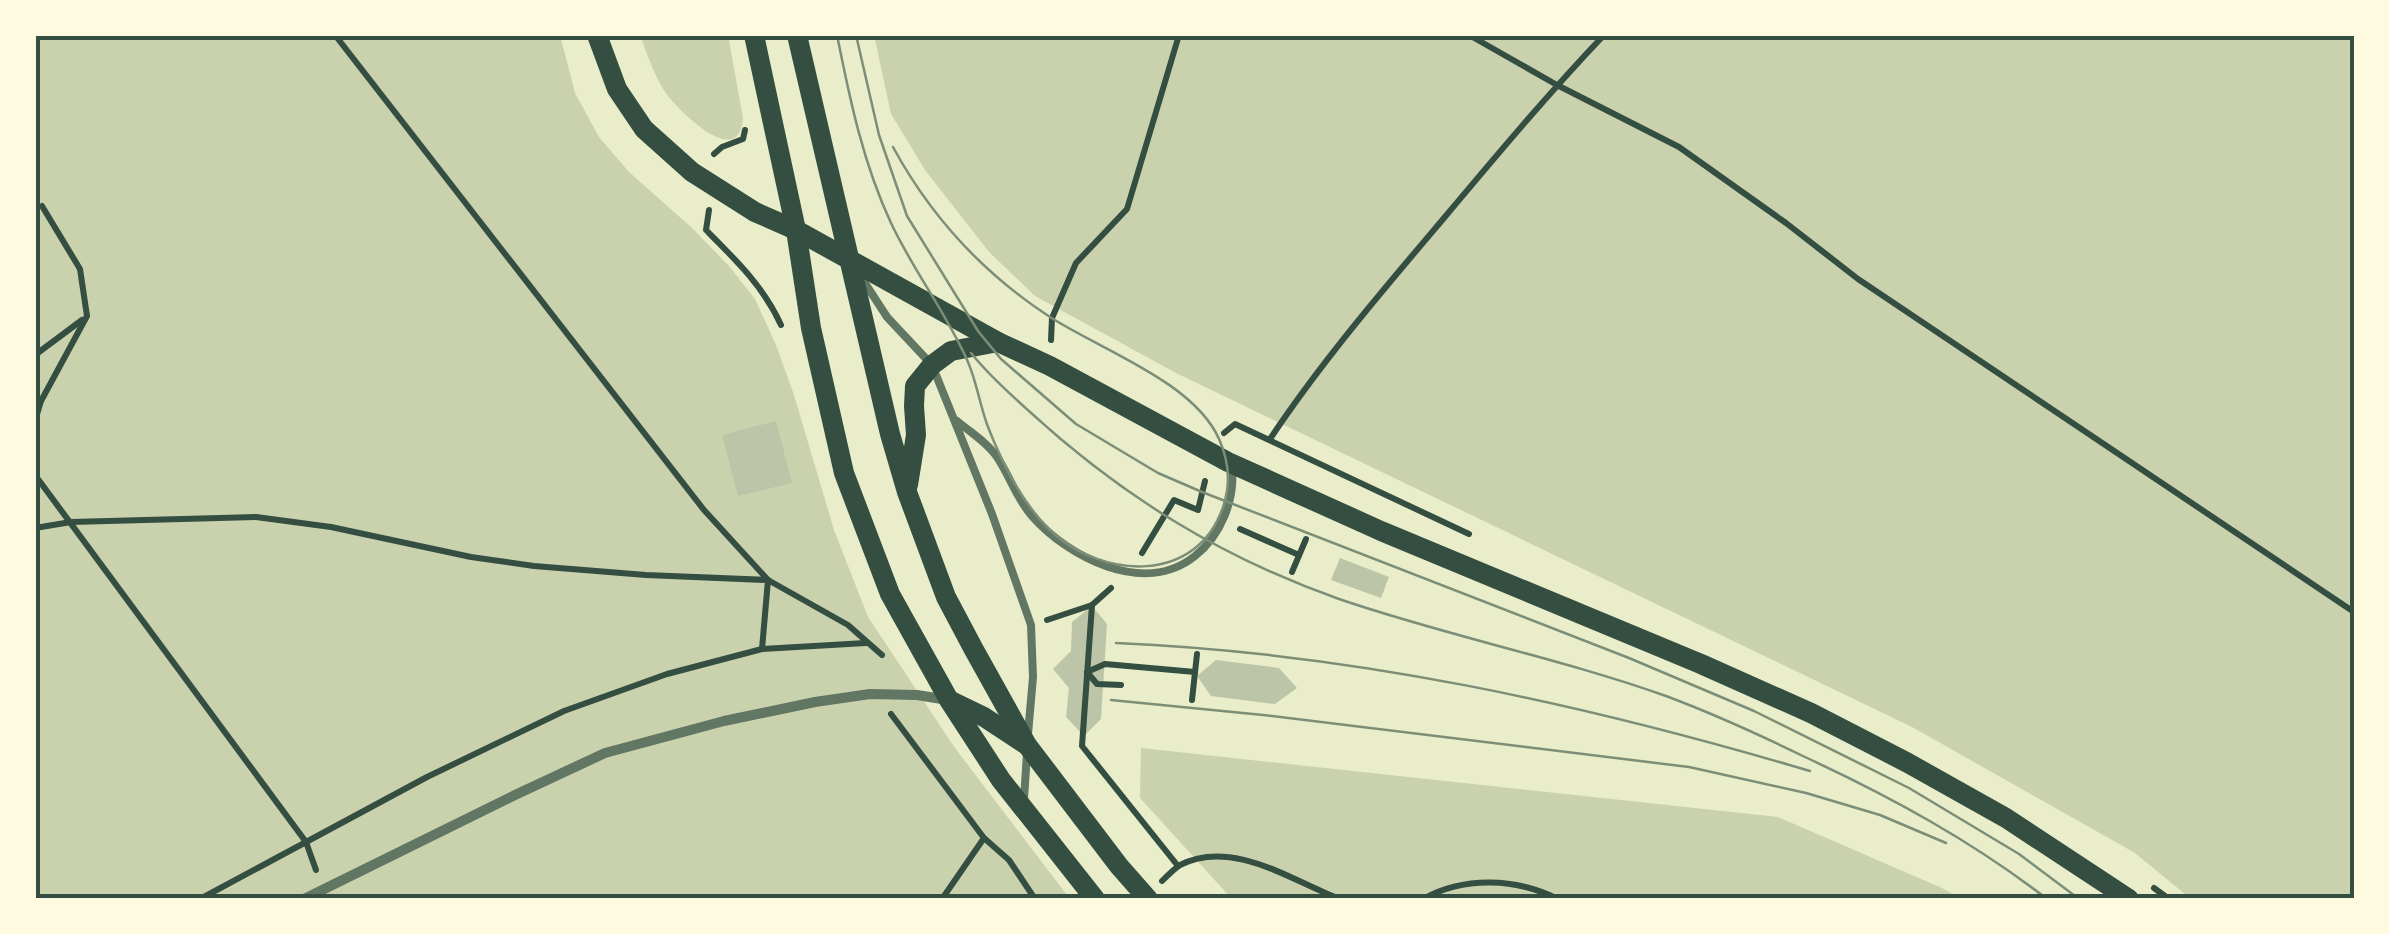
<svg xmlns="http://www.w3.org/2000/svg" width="2389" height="934" font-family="'IBM Plex Sans',sans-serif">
<rect width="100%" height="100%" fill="#e9edc9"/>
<!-- green -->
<g fill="#cad2ad">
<path d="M35,35H560L575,93L599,137L629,172L691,227L729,266L755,299L776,345L794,395L834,530L868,617L955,748L1070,899H35Z"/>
<path d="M640,35H728L743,118C739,172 678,110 665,92C654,75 647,54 640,35Z"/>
<path d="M874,35H2354V899H2191L2135,853L1912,727L1176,373L1035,296L989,252L925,170L891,114Z"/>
<path d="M1141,748L1778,817L1942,888L1962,899H1232L1140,798Z"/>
</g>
<!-- building -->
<g fill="#bcc5a7">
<path d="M776,421L792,483L738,496L722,435Z"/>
<path d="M1340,558L1389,577L1381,598L1331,580Z"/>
<path d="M1092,606L1107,624L1101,719L1084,736L1066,717L1069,688L1053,669L1071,651L1072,622Z"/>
<path d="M1216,660L1279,668L1297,688L1275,704L1211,696L1197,676Z"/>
</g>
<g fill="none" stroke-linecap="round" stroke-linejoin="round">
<!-- path -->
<g stroke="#344e41" stroke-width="6">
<path d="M335,35L704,510L768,580L848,625L882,655"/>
<path d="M1469,35L1557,85L1679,147L1786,223L1858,279L2354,612"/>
<path d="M714,154L722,147L743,139L745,130"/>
<path d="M709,210L706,230C735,259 764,287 781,325"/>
<path d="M1051,340L1052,318L1076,263L1127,209L1179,35"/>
<path d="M35,355L82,320"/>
<path d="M35,421L41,401L87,316L80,269L42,206"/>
<path d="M1224,433L1235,424L1469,534"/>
<path d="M1270,439C1322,361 1383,290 1444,218C1496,156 1548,94 1604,35"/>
<path d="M35,475L306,842L316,870"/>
<path d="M35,528L71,522L256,517L331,527L471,557L534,566L646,575L767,580"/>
<path d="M1240,529L1299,555"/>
<path d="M1142,553L1174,500L1198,510L1205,481"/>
<path d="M1292,572L1306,539"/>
<path d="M1092,605L1082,746L1178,866"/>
<path d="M1047,620L1092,605L1111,588"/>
<path d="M762,649L768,580"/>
<path d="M1121,685L1097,684L1087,672L1105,664L1195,672"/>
<path d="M1192,700L1197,654"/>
<path d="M891,714L984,838L1009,860L1035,899"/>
<path d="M1162,881C1168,875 1174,869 1180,865C1232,838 1292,881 1340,899"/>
<path d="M2154,888L2169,899"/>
<path d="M200,899L427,777L564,711L667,674L762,649L866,643"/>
<path d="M942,899L984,838"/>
<path d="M1423,899C1464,876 1516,878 1558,899"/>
</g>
<!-- service -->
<g stroke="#617663" stroke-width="8">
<path d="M861,277L887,317L932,365L992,514L1031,625L1033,677L1028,734"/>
<path d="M957,421C970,432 988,443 997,457C1010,476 1016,498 1032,516C1068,557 1144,597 1195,556C1221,535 1235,500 1232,468"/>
<path d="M1024,799L1027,753"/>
</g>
<!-- minor -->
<path stroke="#617663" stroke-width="10" d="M304,899L515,795L605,753L724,721L815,702L870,694L917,695L948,700"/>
<!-- secondary -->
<g stroke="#344e41" stroke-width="20">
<path d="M597,35L617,89L644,129L692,172L755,212L796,230L998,342L1050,366L1228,462L1381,531L1701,664L1811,713L1908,763L2006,818L2129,899"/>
<path d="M754,35L796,230L811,328L844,473L890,594L949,700L1001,780L1095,899"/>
<path d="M797,35L890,434L907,492L946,597L973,648L1027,745L1119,866L1148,899"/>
<path d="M908,485L916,435L914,406L915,386L932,365L951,351L998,342"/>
<path d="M951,701L984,717L1025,744"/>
</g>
<!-- tram -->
<g stroke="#7c8e77" stroke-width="2.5">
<path d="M837,35C850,100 863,163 891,223C914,272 947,314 968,362C977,383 980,406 988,427C1002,463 1022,503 1050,530C1102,580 1199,585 1224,504C1231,481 1229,461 1219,439C1194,382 1101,350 1050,317C984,274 931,217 893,147"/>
<path d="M856,35L879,135L907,216L978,331L1001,359L1076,424L1158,473L1202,492L1629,658L1754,711L1909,788L2019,854L2079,899"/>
<path d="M971,353C989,375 1009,393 1030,412C1122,496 1220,557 1339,599C1447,636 1559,658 1666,696C1714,714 1760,735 1805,757C1891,797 1972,841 2047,899"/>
<path d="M1116,643C1353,653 1584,704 1810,771"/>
<path d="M1111,700L1263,715L1689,767L1806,793L1880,815L1946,843"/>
</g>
</g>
<!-- border -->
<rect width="2389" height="934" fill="none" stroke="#fefae0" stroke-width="75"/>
<rect x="38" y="38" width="2314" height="858" fill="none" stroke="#344e41" stroke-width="4"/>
</svg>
